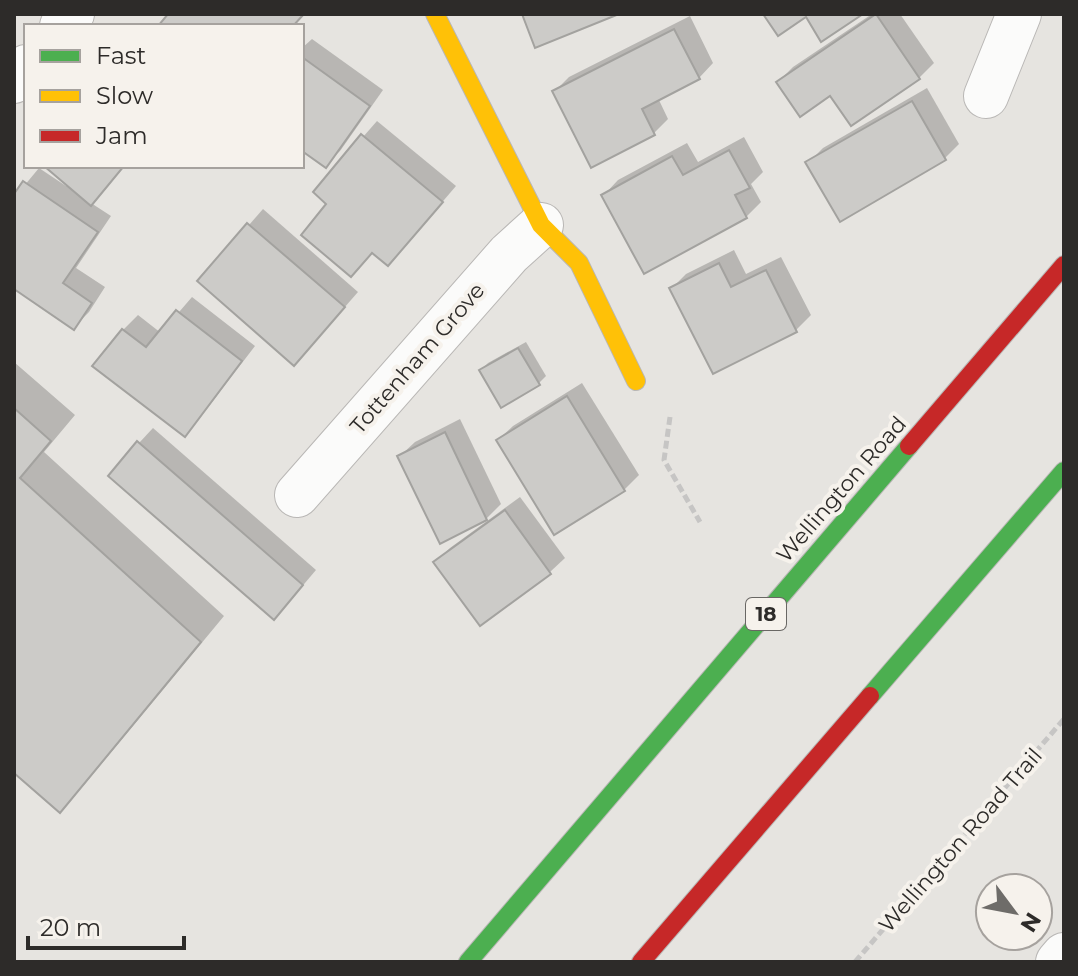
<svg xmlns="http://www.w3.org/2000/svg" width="1078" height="976" font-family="Montserrat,sans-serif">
<rect width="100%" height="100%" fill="#e6e4e0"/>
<!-- shadow -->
<g fill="#0003">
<path d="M171,14H304L294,26H161Z"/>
<path d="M872,14H900L934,63L919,78L831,94L778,82L793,67Z"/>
<path d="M690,16L713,63L699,78L658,98L668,119L653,134L555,91L569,77Z"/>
<path d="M312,39L383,90L340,151L325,165L302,149V48Z"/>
<path d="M927,88L959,144L944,159L808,163L823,148Z"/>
<path d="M377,121L456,186L402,249L373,251L315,192Z"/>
<path d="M744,137L763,172L751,184L761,202L746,217L604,195L618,180L687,143L698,162Z"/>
<path d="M47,166H124L91,203L111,216L76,268L105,287L89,312L74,327L14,286V198L39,168L66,186L68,183Z"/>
<path d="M263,209L358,292L308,349L200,281Z"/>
<path d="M734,250L746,274L781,257L811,315L796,330L672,288L686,274Z"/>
<path d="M192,297L255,346L199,419L185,434L123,330L138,315L161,333Z"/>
<path d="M526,342L546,376L539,383L481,370L488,363Z"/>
<path d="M14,362L75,415L44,452L224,616L84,785L60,810L14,770Z"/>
<path d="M582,383L639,475L624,490L498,440L513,426Z"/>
<path d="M460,419L501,504L486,519L400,456L415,442Z"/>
<path d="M153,428L316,570L288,603L139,443Z"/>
<path d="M520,497L565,558L550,572L480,624L435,563L450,548Z"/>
</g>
<!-- building -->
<g fill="#cccbc8" stroke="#a3a29f" stroke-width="2">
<path d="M168,14L240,15L304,14L293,26H158Z"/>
<path d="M522,14H619L535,48Z"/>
<path d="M763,14H863L821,42L806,17L778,36Z"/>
<path d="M876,14L920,79L851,126L830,96L800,117L776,82Z"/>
<path d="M674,29L700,79L642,109L655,135L591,168L552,91Z"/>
<path d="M302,57L370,106L326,168L302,151Z"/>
<path d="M912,101L946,160L840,222L805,162Z"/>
<path d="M361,134L443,202L388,266L372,253L351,277L301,235L326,204L313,192Z"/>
<path d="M729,150L750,188L735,195L747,218L644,274L601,195L672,156L683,175Z"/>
<path d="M44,166H124L91,206Z"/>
<path d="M23,181L98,232L63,283L92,303L74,330L14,289V194Z"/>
<path d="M247,223L345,307L294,366L197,281Z"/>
<path d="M719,263L731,287L766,270L797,332L713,374L669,288Z"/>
<path d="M176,310L242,361L185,437L92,366L122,329L146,347Z"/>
<path d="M518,348L540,385L501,408L479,370Z"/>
<path d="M567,396L625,491L554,535L496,440Z"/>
<path d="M14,408L51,441L20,478L201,642L60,813L14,773Z"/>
<path d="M445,432L487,520L440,544L397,456Z"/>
<path d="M137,441L303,585L274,620L108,476Z"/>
<path d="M505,510L551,574L480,626L433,562Z"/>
</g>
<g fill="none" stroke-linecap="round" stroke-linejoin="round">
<!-- street casing -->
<g stroke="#b9b7b5" stroke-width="46">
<g id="street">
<path d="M62,26L72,14"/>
<path d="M14,81L26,67"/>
<path d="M986,96L1019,14"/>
<path d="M297,495L509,254L541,225"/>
<path d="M1058,962L1064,955"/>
</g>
</g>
<!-- fast casing -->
<g stroke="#b9b7b5" stroke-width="20">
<g id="fast">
<path d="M870,696L1064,471"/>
<path d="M468,962L909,446"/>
</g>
</g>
<!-- slow casing -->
<g stroke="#b9b7b5" stroke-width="20">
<path id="slow" d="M435,14L541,225L579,263L636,381"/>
</g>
<!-- jam casing -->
<g stroke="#b9b7b5" stroke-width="20">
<g id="jam">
<path d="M909,446L1064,265"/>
<path d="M641,962L870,696"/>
</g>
</g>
<!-- path -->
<g stroke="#c6c5c4" stroke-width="5" stroke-dasharray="8 4" stroke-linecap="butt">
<path d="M670,417L664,460L700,522"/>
<path d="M855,962L1064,719"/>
</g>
<!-- street -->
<use href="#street" stroke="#fbfbfa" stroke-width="44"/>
<!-- fast -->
<use href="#fast" stroke="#4caf50" stroke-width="18"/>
<!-- slow -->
<use href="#slow" stroke="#ffc107" stroke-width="18"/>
<!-- jam -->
<use href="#jam" stroke="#c62828" stroke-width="18"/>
</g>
<g text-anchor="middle" stroke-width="8" stroke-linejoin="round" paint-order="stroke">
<!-- shield labels -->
<rect fill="#f6f2ec" stroke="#696764" stroke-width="2" x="746" y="598" width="40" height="32" rx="6"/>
<g font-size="20" font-weight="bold" fill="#2d2b29">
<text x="766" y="621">18</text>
</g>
<!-- street labels -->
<g font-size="22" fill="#2d2b29" stroke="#f6f2ec">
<text transform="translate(417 358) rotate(-49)" y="8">Tottenham Grove</text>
<text transform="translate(841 489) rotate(-49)" y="8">Wellington Road</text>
<text transform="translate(960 840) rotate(-49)" y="8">Wellington Road Trail</text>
</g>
</g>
<!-- border -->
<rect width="1078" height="976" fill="none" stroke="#2d2b29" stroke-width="32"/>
<!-- legend -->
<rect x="24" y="24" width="280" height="144" fill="#f6f2ec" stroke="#a6a29e" stroke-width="2"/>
<rect x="40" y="50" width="40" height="12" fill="#4caf50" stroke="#a6a29e" stroke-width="2"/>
<text x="96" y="64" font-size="24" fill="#2d2b29">Fast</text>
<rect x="40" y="90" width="40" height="12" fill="#ffc107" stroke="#a6a29e" stroke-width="2"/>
<text x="96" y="104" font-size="24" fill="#2d2b29">Slow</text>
<rect x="40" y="130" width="40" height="12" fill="#c62828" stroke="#a6a29e" stroke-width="2"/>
<text x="96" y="144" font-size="24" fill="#2d2b29">Jam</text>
<!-- north arrow -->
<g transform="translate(1014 912) rotate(122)"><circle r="38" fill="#f6f2ec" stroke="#a6a29e" stroke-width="2"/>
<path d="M0-6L14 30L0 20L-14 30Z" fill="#6e6c69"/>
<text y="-12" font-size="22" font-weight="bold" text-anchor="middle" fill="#2d2b29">N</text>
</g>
<!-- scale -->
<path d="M28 936v12h156v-12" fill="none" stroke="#2d2b29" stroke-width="4"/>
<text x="40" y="936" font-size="24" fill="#2d2b29" stroke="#f6f2ec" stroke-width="6" paint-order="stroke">20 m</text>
</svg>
